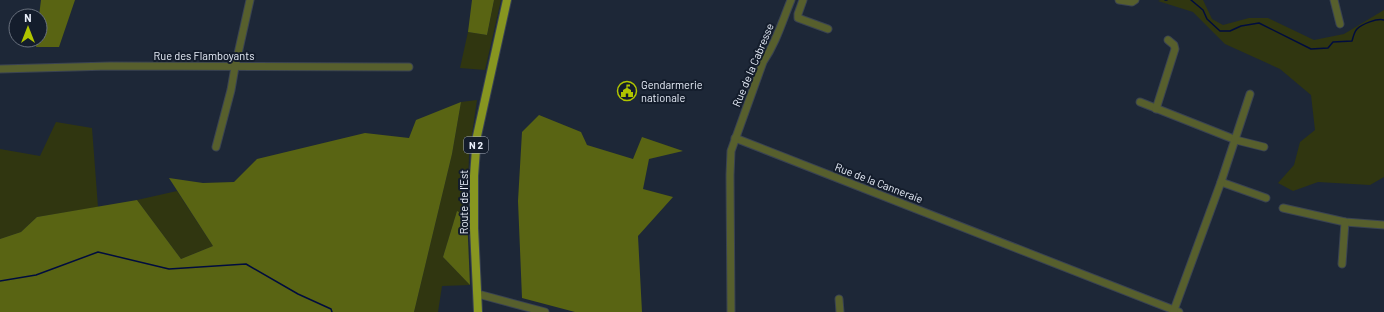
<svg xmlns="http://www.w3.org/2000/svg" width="1384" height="312" font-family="Barlow,sans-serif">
<rect width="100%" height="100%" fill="#1d2737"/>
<!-- green -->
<g fill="#303610">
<path d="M494,0H501L485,70L460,68L468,32L487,35Z"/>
<path d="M1161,0H1203L1212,19L1223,25L1249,18H1268L1314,40L1344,34L1384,10V177L1370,185L1318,182L1293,191L1278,183L1294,165L1300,142L1315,130L1311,95L1280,69L1225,44L1193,12L1158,1Z"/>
<path d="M477,100L469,155L467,216L457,211L443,257L470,285L442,286L438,312H414L452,154L461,102Z"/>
<path d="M56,122L92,128L98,207L37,217L21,232L0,239V149L40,156Z"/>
<path d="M177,191L213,246L181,259L137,200Z"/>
</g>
<!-- forest -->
<g fill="#596413">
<path d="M41,0H75L59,47H36L37,40H40L39,16Z"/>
<path d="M472,0H494L487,35L468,32Z"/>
<path d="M461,102L452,154L414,312H0V239L21,232L37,217L137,200L181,259L213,246L169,178L203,183L234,182L257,159L365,133L409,138L416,120Z"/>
<path d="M539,115L581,132L587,145L633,159L642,137L683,151L649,159L643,189L673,197L638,236L642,312H575L522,298L518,201L522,132Z"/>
<path d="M457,211L467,216L470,285L443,257Z"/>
</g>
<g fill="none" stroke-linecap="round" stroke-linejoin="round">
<!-- stream -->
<g stroke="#000c3f" stroke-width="1.5">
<path d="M1165,0H1167"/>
<path d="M1191,0L1203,10L1207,19L1220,31H1230L1241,26L1259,23L1311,49L1328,48L1333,42L1352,41C1353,38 1354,32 1357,29C1362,24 1377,18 1384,20"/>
<path d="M0,281L36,275L98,252L169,269L246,264L298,294L331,309L332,312"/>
</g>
<!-- minor casing -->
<g stroke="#3a4352" stroke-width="9">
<g id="minor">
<path d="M803,0L798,14V18L828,29"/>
<path d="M1119,0L1132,2L1135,0"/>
<path d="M1334,0L1340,24"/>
<path d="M0,69L110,66L409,67"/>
<path d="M1140,102L1236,140L1264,147"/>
<path d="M1156,109L1175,49L1174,45L1168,40"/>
<path d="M735,138L1179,312"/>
<path d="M216,147L231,90L235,67L250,0"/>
<path d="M1221,182L1266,198"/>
<path d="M1283,208L1345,222L1384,225"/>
<path d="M1342,264L1345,222"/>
<path d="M478,294L545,312"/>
<path d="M839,299L840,312"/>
<path d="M1174,310L1221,182L1250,94"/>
<path d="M731,312L730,175L731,151L763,62C776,43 782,22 791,0"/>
</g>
</g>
<!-- major casing -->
<g stroke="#3a4352" stroke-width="10">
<path id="major" d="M478,312L474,228V176L477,136L507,0"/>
</g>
<!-- minor -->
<use href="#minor" stroke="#575f2d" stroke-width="7"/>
<!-- major -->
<use href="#major" stroke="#879620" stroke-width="8"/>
</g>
<!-- icons -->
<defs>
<g id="civic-ring" transform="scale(1)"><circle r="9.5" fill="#141d2c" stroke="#b0c500" stroke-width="1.5"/><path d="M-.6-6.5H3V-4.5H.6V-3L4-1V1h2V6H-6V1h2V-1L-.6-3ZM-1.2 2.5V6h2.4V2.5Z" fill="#b0c500"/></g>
</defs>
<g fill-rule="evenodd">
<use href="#civic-ring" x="627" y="91"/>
</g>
<g text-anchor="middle" stroke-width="4" stroke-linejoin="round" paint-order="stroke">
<!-- shield labels -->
<rect fill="#141d2c" stroke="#a9b0bc" stroke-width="1" x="464" y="137" width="24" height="16" rx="3"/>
<g font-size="10" font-weight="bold" fill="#e9effa">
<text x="476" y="149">N 2</text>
</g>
<!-- street labels -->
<g font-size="11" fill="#e9effa" stroke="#141d2c">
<text x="204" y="60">Rue des Flamboyants</text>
<text transform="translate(753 65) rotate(-67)" y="4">Rue de la Cabresse</text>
<text transform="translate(879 183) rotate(21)" y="4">Rue de la Canneraie</text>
<text transform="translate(464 202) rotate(-90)" y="4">Route de l'Est</text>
</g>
<!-- poi labels -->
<g font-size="11" fill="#e9effa" stroke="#141d2c" text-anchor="start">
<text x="641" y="89">Gendarmerie<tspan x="641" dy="13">nationale</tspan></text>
</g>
</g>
<!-- north arrow -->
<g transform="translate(28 28)"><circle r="19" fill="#141d2c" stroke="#69717e"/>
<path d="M0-3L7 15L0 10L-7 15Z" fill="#b0c500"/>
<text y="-6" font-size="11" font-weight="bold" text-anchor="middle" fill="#e9effa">N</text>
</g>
</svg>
